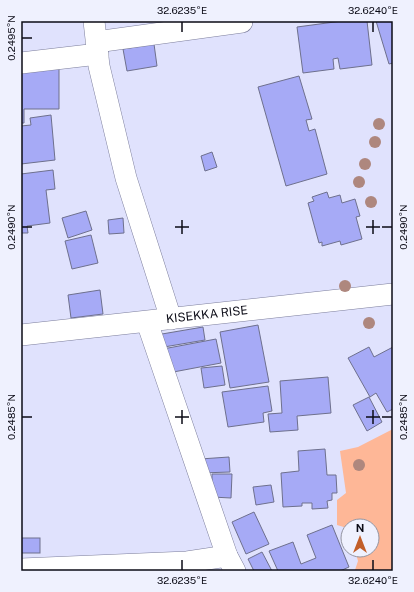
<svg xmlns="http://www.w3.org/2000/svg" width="414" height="592" font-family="'Public Sans',sans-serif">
<rect width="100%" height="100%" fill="#e0e2fd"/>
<!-- green -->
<path fill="#feb797" d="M393,429V571H353L355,570L358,561L355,550H372V526H348V530L347,528L337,525V500L346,493L340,451L358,447Z"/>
<!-- building -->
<g fill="#a6aaf6" stroke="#6e708d">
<path d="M342,21H367L372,65L340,69L338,58L333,59L334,69L303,73L297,27Z"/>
<path d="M376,21H393V63L389,64Z"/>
<path d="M154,44L157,66L127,71L123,49Z"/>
<path d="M21,69H59V109H24V123H21Z"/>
<path d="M299,76L312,119L306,120L309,131L315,129L327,174L286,186L258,87Z"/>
<path d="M51,115L55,160L21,164V126L31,125L30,118Z"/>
<path d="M212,152L217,167L205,171L201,156Z"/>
<path d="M53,170L55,189L46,190L50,223L27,226L28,233H21V174Z"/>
<path d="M327,192L329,198L340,195L342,203L355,199L360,216L356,217L362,239L341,245L340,241L322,246V242L319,243L308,203L314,201L312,197Z"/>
<path d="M86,211L92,230L68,238L62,218Z"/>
<path d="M123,218L124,233L109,234L108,220Z"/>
<path d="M91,235L98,263L72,269L65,241Z"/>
<path d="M100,290L103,314L71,318L68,295Z"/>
<path d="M258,325L269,382L230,388L220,332Z"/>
<path d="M203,327L205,340L164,347L162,334Z"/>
<path d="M216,339L221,363L168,373L163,349Z"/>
<path d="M369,347L374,357L393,347V409L387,412L376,393L370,397L348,358Z"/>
<path d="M222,366L225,385L204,388L201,368Z"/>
<path d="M328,377L331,413L297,416L298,430L270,432L268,414L282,413L280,381Z"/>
<path d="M268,386L272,411L263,413L264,422L228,427L222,392Z"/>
<path d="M369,397L382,422L367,431L353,405Z"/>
<path d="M325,449L327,475H336L337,493H332V500L327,501L328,508L312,509V503H302V506L283,507L281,473L299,471L298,451Z"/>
<path d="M229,457L230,472L201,473L200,459Z"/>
<path d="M212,474H232L231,498L212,497Z"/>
<path d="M271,485L274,502L256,505L253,487Z"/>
<path d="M254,512L269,544L246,554L232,522Z"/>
<path d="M332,525L349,567L340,571H278L269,551L293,542L301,564L316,558L307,535Z"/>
<rect x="21" y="538" width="19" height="15"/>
<path d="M262,552L272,571H254L248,559Z"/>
</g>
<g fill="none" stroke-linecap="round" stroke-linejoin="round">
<!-- minor casing -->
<g stroke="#7c7e9c" stroke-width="22">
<g id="minor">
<path d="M94,21L99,66L126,178L171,319"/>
<path d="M96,42L242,22"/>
<path d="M21,63L98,54"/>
<path d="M147,322L227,556L235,571"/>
<path id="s1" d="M21,335L393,294"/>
<path d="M21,569L187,562L227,556"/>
</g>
</g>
<!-- minor -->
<use href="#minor" stroke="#fff" stroke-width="21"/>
</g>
<!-- trees -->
<g fill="#ae877e">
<circle cx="379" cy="124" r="6"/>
<circle cx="375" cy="142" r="6"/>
<circle cx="365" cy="164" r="6"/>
<circle cx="359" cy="182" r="6"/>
<circle cx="371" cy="202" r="6"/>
<circle cx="345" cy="286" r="6"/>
<circle cx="369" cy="323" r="6"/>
<circle cx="359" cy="465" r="6"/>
</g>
<!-- ticks -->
<path fill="none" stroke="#0b0b16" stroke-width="1.5" d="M182,22V32M373,22V32M22,38H32M182,220V234M373,220V234M22,227H32M175,227H189M366,227H380M382,227H392M182,410V424M373,410V424M22,417H32M175,417H189M366,417H380M382,417H392M182,560V570M373,560V570"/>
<g text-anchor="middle" stroke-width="3.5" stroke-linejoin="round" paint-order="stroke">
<!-- street labels -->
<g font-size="12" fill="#0b0b16" stroke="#eff1fe">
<text dy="4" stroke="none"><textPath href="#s1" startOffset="187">KISEKKA RISE</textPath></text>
</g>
</g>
<!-- border -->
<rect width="414" height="592" fill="none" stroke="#eff1fe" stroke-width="44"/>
<!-- north arrow -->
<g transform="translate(360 538)"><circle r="19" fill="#eff1fe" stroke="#9495a1"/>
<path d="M0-3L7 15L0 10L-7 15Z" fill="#c25e29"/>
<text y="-6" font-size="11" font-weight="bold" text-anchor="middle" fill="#0b0b16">N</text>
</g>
<rect x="22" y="22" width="370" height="548" fill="none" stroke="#0b0b16" stroke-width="1.5"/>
<g font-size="10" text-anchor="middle" fill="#0b0b16">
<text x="182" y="14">32.6235°E</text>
<text x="373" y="14">32.6240°E</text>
<text transform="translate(11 38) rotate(-90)" y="4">0.2495°N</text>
<text transform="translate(11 227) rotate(-90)" y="4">0.2490°N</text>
<text transform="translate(403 227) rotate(-90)" y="4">0.2490°N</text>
<text transform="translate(11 417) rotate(-90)" y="4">0.2485°N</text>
<text transform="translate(403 417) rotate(-90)" y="4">0.2485°N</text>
<text x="182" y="584">32.6235°E</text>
<text x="373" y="584">32.6240°E</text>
</g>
</svg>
